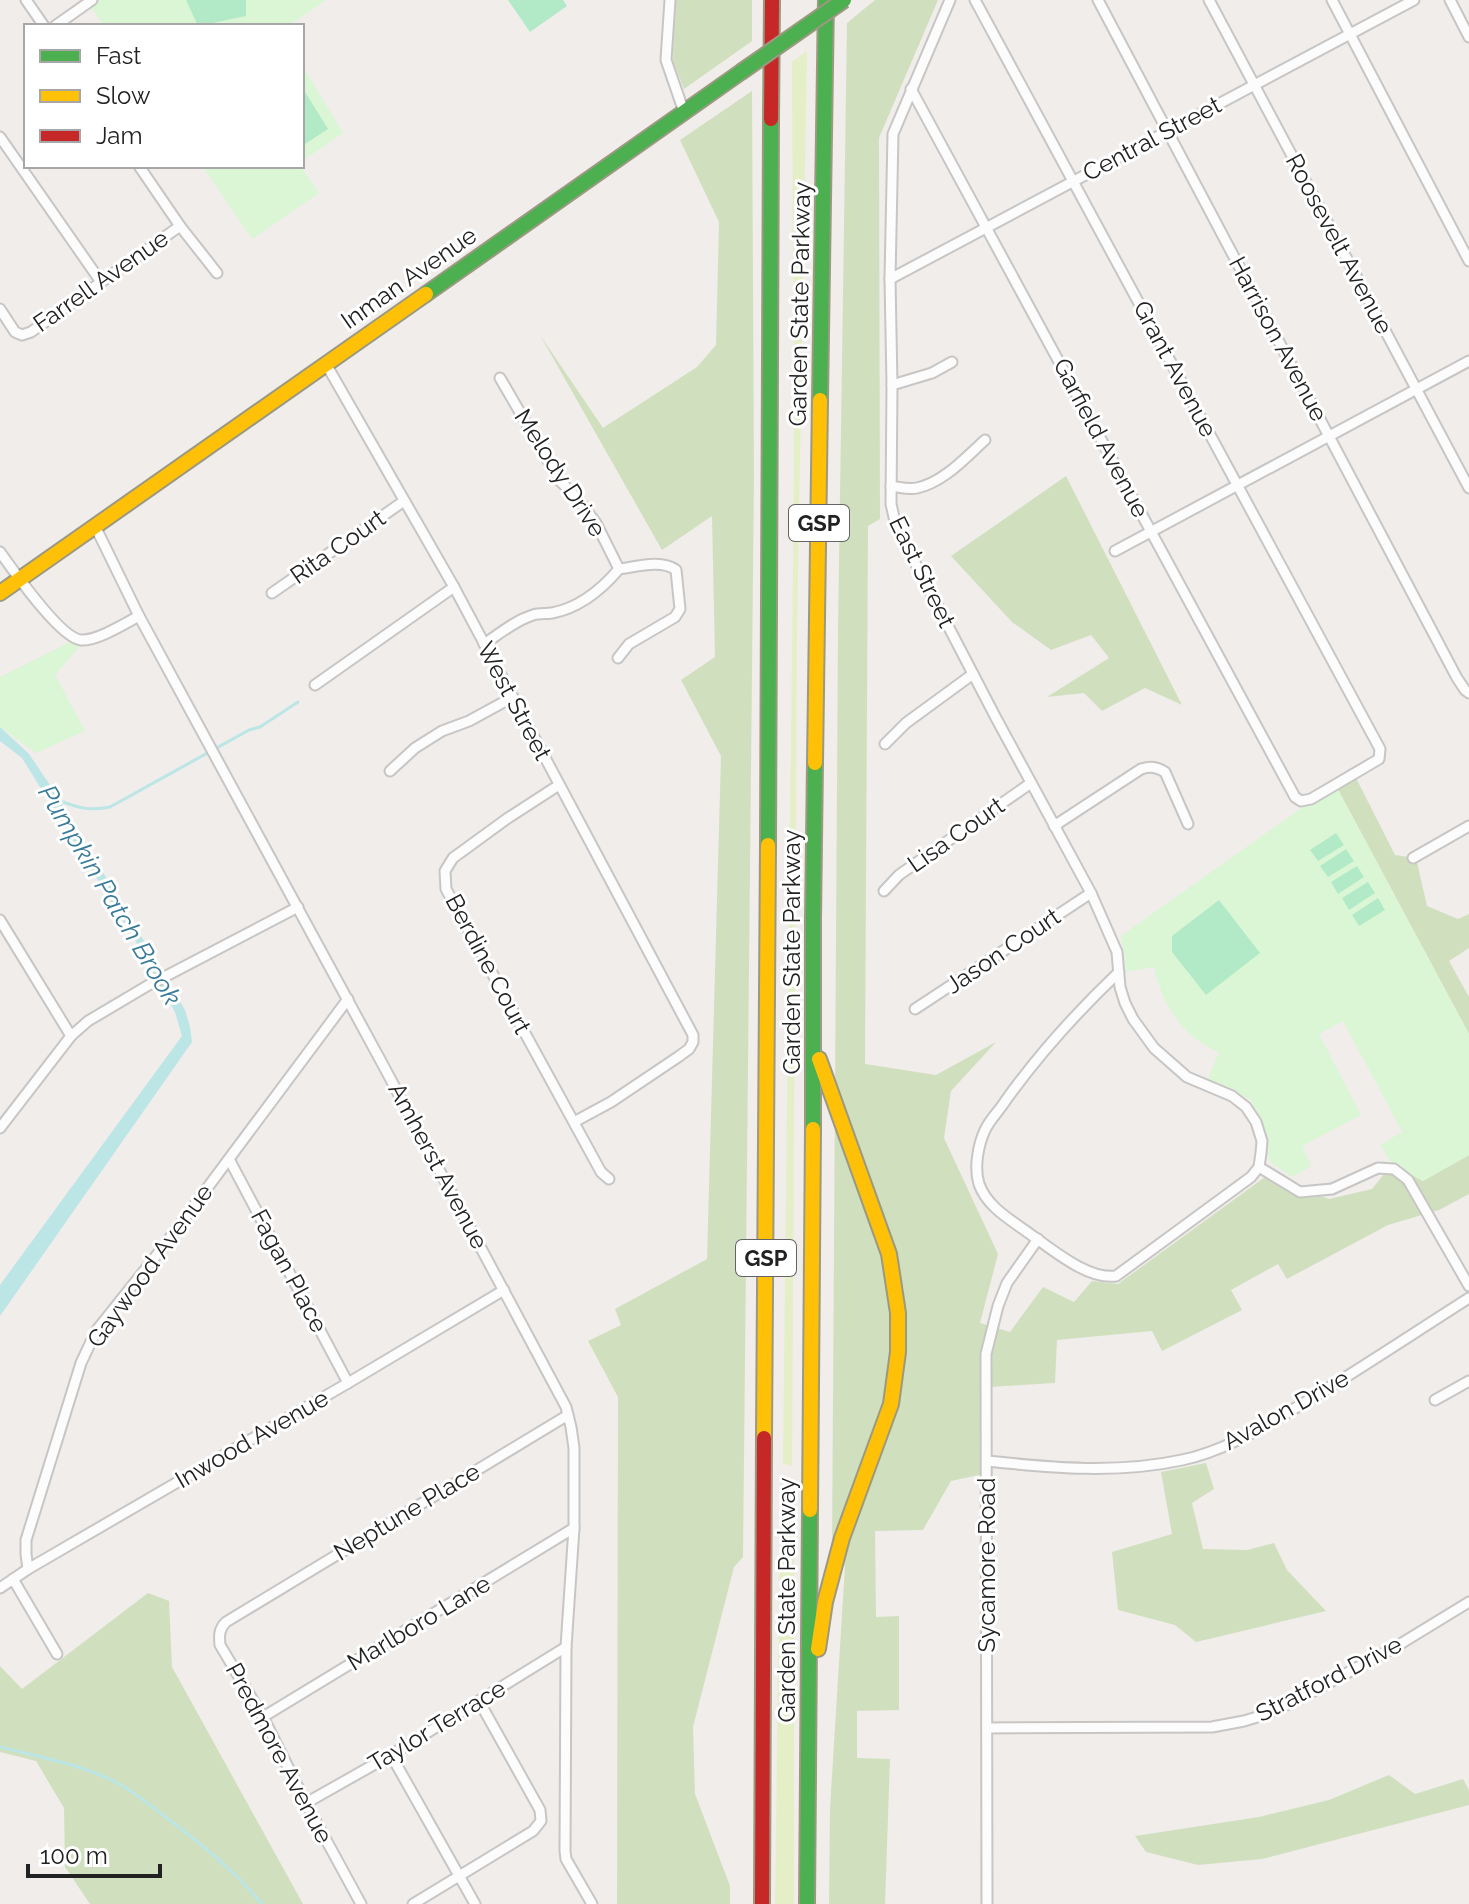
<svg xmlns="http://www.w3.org/2000/svg" width="1469" height="1904" font-family="Raleway,sans-serif">
<rect width="100%" height="100%" fill="#f0edeb"/>
<!-- grass -->
<g fill="#e4efc8">
<path d="M807,51L797,632L792,1466L783,1464L794,477L792,62Z"/>
<path d="M787,1490L790,1491L794,1499V1904H775L780,1519L783,1494Z"/>
</g>
<!-- forest -->
<g fill="#d0e0be">
<path d="M674,0H752V41L684,89L673,61Z"/>
<path d="M875,0H938L879,138L880,519L868,526L865,1064L936,1075L996,1042L951,1091L944,1138L998,1254L980,1323L1010,1332L1043,1287L1074,1302L1092,1281L1118,1284L1265,1177L1329,1199L1372,1189L1392,1164L1423,1181L1469,1155V1194L1439,1210L1388,1225L1287,1279L1278,1264L1231,1290L1242,1310L1162,1351L1152,1331L1057,1340L1055,1383L989,1387L988,1473L951,1481L923,1530L875,1531L876,1617L899,1616V1710L857,1711V1758L890,1759L885,1904H829L830,1808L845,1566L832,1551L838,632L847,23Z"/>
<path d="M752,91L754,476L743,1557L734,1567L693,1727L695,1794L730,1886V1904H617L618,1397L588,1341L621,1325L615,1309L707,1259L721,756L681,680L715,657L712,516L662,550L540,335L603,428L697,367L716,345L719,222L680,140Z"/>
<path d="M1066,476L1182,705L1145,688L1102,711L1084,693L1047,697L1109,658L1091,635L1051,650L1012,622L951,556Z"/>
<path d="M1354,774L1395,855L1416,858L1427,906L1458,919L1469,914V948L1449,961L1469,997V1034L1335,784Z"/>
<path d="M1206,1463L1214,1489L1192,1503L1203,1549L1247,1550L1274,1543L1287,1570L1326,1611L1196,1642L1175,1625L1118,1610L1112,1552L1172,1534L1161,1472Z"/>
<path d="M148,1593L169,1601L172,1667L303,1904H90L65,1867L64,1808L36,1761L0,1752V1666L22,1689Z"/>
<path d="M1389,1775L1415,1794L1463,1779L1469,1790V1805L1262,1859L1198,1865L1146,1852L1135,1836L1259,1817L1329,1800Z"/>
</g>
<!-- park -->
<g fill="#dbf6d5">
<path d="M86,0H326L288,26H104Z"/>
<path d="M302,65L343,133L302,161Z"/>
<path d="M202,166H300L319,193L252,239Z"/>
<path d="M76,639L84,641L55,675L85,731L36,753L0,727V677Z"/>
<path d="M1335,784L1469,1034V1155L1423,1181L1392,1164L1380,1145L1402,1132L1343,1021L1319,1034L1361,1115L1302,1146L1311,1166L1292,1177L1270,1162L1251,1100L1208,1079L1219,1052C1181,1036 1163,1006 1154,967L1127,972L1121,936Z"/>
</g>
<!-- pitch -->
<g fill="#b2eac8">
<path d="M186,0H246V16L198,26Z"/>
<path d="M508,0H563L567,6L530,32Z"/>
<path d="M302,87L328,129L302,146Z"/>
<path d="M1336,833L1344,845L1318,861L1310,850Z"/>
<path d="M1346,849L1354,861L1328,877L1320,866Z"/>
<path d="M1357,866L1364,877L1338,894L1331,882Z"/>
<path d="M1368,882L1375,893L1349,910L1342,898Z"/>
<path d="M1378,898L1385,910L1359,926L1352,915Z"/>
<path d="M1219,900L1260,953L1206,995L1172,952V936Z"/>
</g>
<!-- water -->
<path fill="#bce5e6" d="M0,727L29,754L58,797L185,1010L190,1027L192,1042L0,1316V1285L182,1036L175,1012L135,940L22,758L0,741Z"/>
<g fill="none" stroke-linecap="round" stroke-linejoin="round">
<!-- stream -->
<g stroke="#bce5e6" stroke-width="3">
<path d="M56,802L60,801C79,808 90,811 110,807L249,730L260,727L298,702"/>
<path d="M0,1747C39,1757 81,1764 117,1783C135,1792 151,1806 167,1818C201,1844 235,1871 262,1904"/>
</g>
<!-- street casing -->
<g stroke="#c7c6c5" stroke-width="13">
<g id="street">
<path d="M26,0L44,26"/>
<path d="M670,0L666,60L684,112"/>
<path d="M950,0L893,134L890,279L892,385L891,504L896,526L996,718L1091,893L1117,952L1120,987L1125,1003L1133,1019L1154,1048L1187,1077L1232,1096L1246,1107L1256,1122L1262,1141L1261,1153L1259,1167L1251,1177L1116,1276C1088,1280 1053,1250 1030,1234C1011,1220 987,1207 979,1184C974,1168 978,1145 985,1130C990,1119 1000,1110 1006,1100C1039,1054 1078,1011 1119,972"/>
<path d="M1098,0L1457,678L1465,690L1469,693"/>
<path d="M1209,0L1469,488"/>
<path d="M1332,0L1469,261"/>
<path d="M1450,0L1469,37"/>
<path d="M55,26L92,0"/>
<path d="M911,89L1295,797L1301,801L1311,799L1379,759L1380,749L975,0"/>
<path d="M0,137L101,282"/>
<path d="M139,166L180,226L217,273"/>
<path d="M890,279L1414,0"/>
<path d="M0,309L15,332L22,335L31,332L180,226"/>
<path d="M326,364L454,587L693,1035V1042L689,1049L678,1057L611,1102L574,1122"/>
<path d="M500,378L559,480L577,498L596,523L619,569"/>
<path d="M892,385L932,373L952,362"/>
<path d="M891,486C899,487 908,490 917,488C944,482 965,458 985,440"/>
<path d="M95,526L139,616L383,1065L566,1407L571,1427L574,1448V1528L566,1647L565,1851L566,1859L592,1904"/>
<path d="M1115,551L1469,361"/>
<path d="M0,552C13,570 60,638 81,640C97,641 124,624 139,616"/>
<path d="M272,593L404,501"/>
<path d="M484,644C499,634 516,620 533,615C539,613 546,614 552,613C579,608 602,589 619,569"/>
<path d="M618,658L629,644L675,617L680,609L676,570C661,559 636,567 619,569"/>
<path d="M315,685L454,587"/>
<path d="M885,744L906,723L973,674"/>
<path d="M390,771L415,748L442,731L469,721L513,697"/>
<path d="M559,785L508,818L453,858L445,871L446,889L601,1172L609,1179"/>
<path d="M1054,826L1141,769C1151,766 1157,767 1165,772L1188,824"/>
<path d="M1413,858L1469,826"/>
<path d="M884,891L899,875L1031,783"/>
<path d="M0,920L71,1036"/>
<path d="M915,1009L1091,893"/>
<path d="M0,1128L71,1036L88,1021L147,986L298,907"/>
<path d="M229,1159L348,1383"/>
<path d="M1259,1167L1300,1192L1332,1189L1378,1168L1394,1169L1408,1180L1469,1286"/>
<path d="M1435,1400L1469,1381"/>
<path d="M987,1461C1053,1468 1117,1474 1182,1460C1226,1451 1266,1425 1304,1403C1360,1369 1414,1333 1469,1298"/>
<path d="M28,1569L26,1554V1540L81,1363L96,1331L164,1246L348,999"/>
<path d="M13,1579L57,1654"/>
<path d="M0,1588L28,1569L348,1383L504,1290"/>
<path d="M263,1717L574,1528"/>
<path d="M987,1728L1212,1727L1244,1721L1267,1714L1297,1700L1397,1646L1469,1602"/>
<path d="M391,1755L475,1904"/>
<path d="M306,1803L391,1755L566,1647"/>
<path d="M361,1904L306,1803L263,1717L220,1645C219,1635 219,1629 226,1622L568,1415"/>
<path d="M413,1904L533,1831L541,1821L540,1810L479,1701"/>
<path d="M987,1904L986,1354L998,1306L1007,1283L1038,1239"/>
</g>
</g>
<!-- fast casing -->
<g stroke="#9c9981" stroke-width="18">
<g id="fast">
<path d="M426,294L741,72"/>
<path d="M820,400L826,0"/>
<path d="M768,845L771,119"/>
<path d="M813,1129V918L815,763"/>
<path d="M807,1904L810,1510"/>
</g>
</g>
<!-- slow casing -->
<g stroke="#9c9981" stroke-width="18">
<g id="slow">
<path d="M0,593L426,294"/>
<path d="M815,763L820,400"/>
<path d="M764,1438L768,845"/>
<path d="M810,1510L813,1129"/>
<path d="M818,1649L825,1602L842,1538L891,1404L898,1352V1313L889,1254L819,1059"/>
</g>
</g>
<!-- jam casing -->
<g stroke="#9c9981" stroke-width="18">
<g id="jam">
<path d="M771,119L772,0"/>
<path d="M762,1904L764,1438"/>
</g>
</g>
<!-- street -->
<use href="#street" stroke="#fdfcfc" stroke-width="9"/>
<!-- fast -->
<use href="#fast" stroke="#4caf50" stroke-width="14"/>
<!-- slow -->
<use href="#slow" stroke="#ffc107" stroke-width="14"/>
<!-- jam -->
<use href="#jam" stroke="#c62828" stroke-width="14"/>
<!-- fast-bridge casing -->
<g stroke="#9c9981" stroke-width="18" stroke-linecap="butt">
<path id="fast-bridge" d="M741,72L844,0"/>
</g>
<!-- fast-bridge -->
<use href="#fast-bridge" stroke="#4caf50" stroke-width="14"/>
</g>
<g text-anchor="middle" stroke-width="6" stroke-linejoin="round" paint-order="stroke">
<!-- shield labels -->
<g fill="#fff" stroke="#646464" stroke-width="2">
<rect x="789" y="505" width="60" height="36" rx="6"/>
<rect x="736" y="1240" width="60" height="36" rx="6"/>
</g>
<g font-size="22" font-weight="bold" fill="#222">
<text x="819" y="531">GSP</text>
<text x="766" y="1266">GSP</text>
</g>
<!-- street labels -->
<g font-size="24" fill="#222" stroke="#fff">
<text transform="translate(1152 139) rotate(-28)" y="8">Central Street</text>
<text transform="translate(1339 244) rotate(62)" y="8">Roosevelt Avenue</text>
<text transform="translate(409 278) rotate(-35)" y="8">Inman Avenue</text>
<text transform="translate(101 281) rotate(-35)" y="8">Farrell Avenue</text>
<text transform="translate(800 304) rotate(-89)" y="8">Garden State Parkway</text>
<text transform="translate(1278 339) rotate(62)" y="8">Harrison Avenue</text>
<text transform="translate(1175 369) rotate(62)" y="8">Grant Avenue</text>
<text transform="translate(1101 438) rotate(62)" y="8">Garfield Avenue</text>
<text transform="translate(560 473) rotate(57)" y="8">Melody Drive</text>
<text transform="translate(338 547) rotate(-35)" y="8">Rita Court</text>
<text transform="translate(922 572) rotate(64)" y="8">East Street</text>
<text transform="translate(514 701) rotate(62)" y="8">West Street</text>
<text transform="translate(956 835) rotate(-35)" y="8">Lisa Court</text>
<text transform="translate(1003 951) rotate(-34)" y="8">Jason Court</text>
<text transform="translate(792 952) rotate(-90)" y="8">Garden State Parkway</text>
<text transform="translate(488 964) rotate(62)" y="8">Berdine Court</text>
<text transform="translate(438 1166) rotate(62)" y="8">Amherst Avenue</text>
<text transform="translate(150 1266) rotate(-54)" y="8">Gaywood Avenue</text>
<text transform="translate(289 1271) rotate(62)" y="8">Fagan Place</text>
<text transform="translate(1286 1410) rotate(-29)" y="8">Avalon Drive</text>
<text transform="translate(252 1439) rotate(-30)" y="8">Inwood Avenue</text>
<text transform="translate(407 1512) rotate(-31)" y="8">Neptune Place</text>
<text transform="translate(987 1565) rotate(-90)" y="8">Sycamore Road</text>
<text transform="translate(787 1600) rotate(-90)" y="8">Garden State Parkway</text>
<text transform="translate(419 1623) rotate(-31)" y="8">Marlboro Lane</text>
<text transform="translate(1329 1679) rotate(-27)" y="8">Stratford Drive</text>
<text transform="translate(437 1726) rotate(-31)" y="8">Taylor Terrace</text>
<text transform="translate(279 1753) rotate(62)" y="8">Predmore Avenue</text>
</g>
<!-- water labels -->
<g font-size="26" font-style="italic" fill="#3a7b9a" stroke="#fff">
<text transform="translate(110 895) rotate(59)" y="9">Pumpkin Patch Brook</text>
</g>
</g>
<!-- legend -->
<rect x="24" y="24" width="280" height="144" fill="#ffffff" stroke="#a7a7a7" stroke-width="2"/>
<rect x="40" y="50" width="40" height="12" fill="#4caf50" stroke="#a7a7a7" stroke-width="2"/>
<text x="96" y="64" font-size="24" fill="#222222">Fast</text>
<rect x="40" y="90" width="40" height="12" fill="#ffc107" stroke="#a7a7a7" stroke-width="2"/>
<text x="96" y="104" font-size="24" fill="#222222">Slow</text>
<rect x="40" y="130" width="40" height="12" fill="#c62828" stroke="#a7a7a7" stroke-width="2"/>
<text x="96" y="144" font-size="24" fill="#222222">Jam</text>
<!-- scale -->
<path d="M28 1864v12h132v-12" fill="none" stroke="#222222" stroke-width="4"/>
<text x="40" y="1864" font-size="24" fill="#222222" stroke="#ffffff" stroke-width="6" paint-order="stroke">100 m</text>
</svg>
